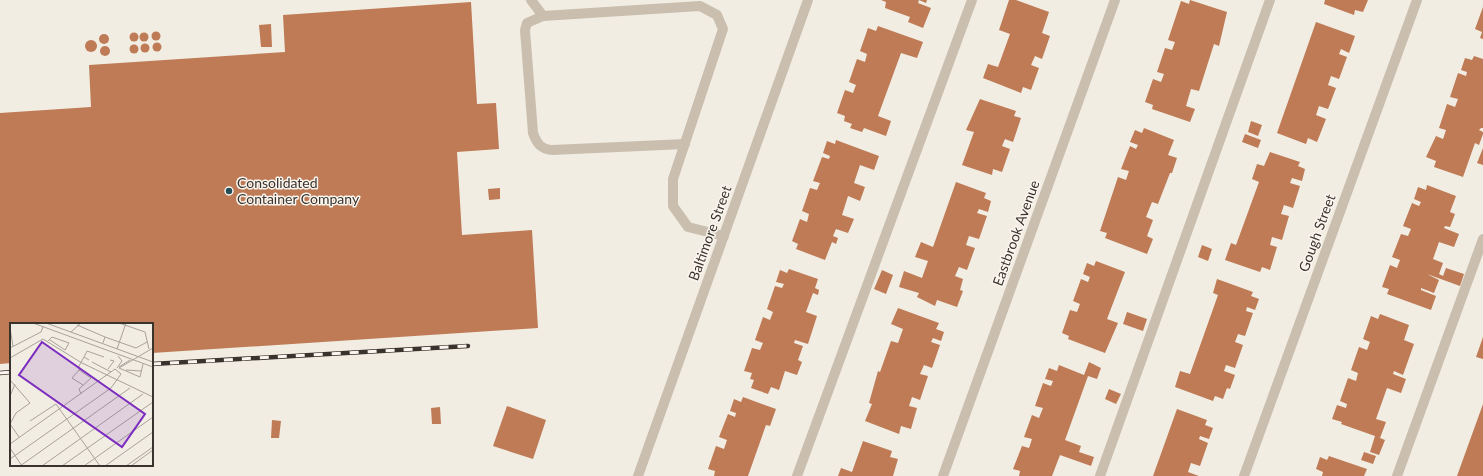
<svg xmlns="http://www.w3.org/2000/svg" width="1483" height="476" font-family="Lato,sans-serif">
<rect width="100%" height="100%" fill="#f2ede3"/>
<!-- building -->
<g fill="#be7b55">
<path d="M881,0H927L926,3L919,0L918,3L931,8L923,28L908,22L910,17L885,8L886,2Z"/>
<path d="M1009,0H1016L1049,12L1042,33L1050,36L1042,59L1035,56L1031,65L1039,68L1031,90L1023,87L1021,93L983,78L988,64L998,67L1010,34L999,30Z"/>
<path d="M1190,0L1227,12L1219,46L1214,44L1199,91L1191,89L1186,106L1195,109L1190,122L1152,109L1153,105L1145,102L1153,79L1161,82L1164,74L1157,72L1165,48L1172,50L1175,42L1168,40L1181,1L1189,4Z"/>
<path d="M1325,0H1368L1363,12L1355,10L1354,15L1324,4Z"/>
<path d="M471,2L477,104L496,103L499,149L457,152L462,235L532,230L538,328L152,353V324H11V363L0,364V113L91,107L89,65L285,52L283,15Z"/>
<path d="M1483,7V39L1480,38L1482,32L1475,29Z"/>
<path d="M1316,22L1355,36L1349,53L1341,49L1339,54L1347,57L1339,79L1331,76L1328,85L1336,88L1328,109L1319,106L1316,115L1326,119L1317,142L1308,138L1306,144L1277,133Z"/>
<path d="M271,24L272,47H261L259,25Z"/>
<path d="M878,26L923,42L917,58L901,53L878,116L891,121L886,136L864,128L862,132L850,128L852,124L844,121L845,116L837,113L845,90L853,93L856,85L849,82L857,59L865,62L867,54L860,51L868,28L876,31Z"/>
<circle cx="156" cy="36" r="4.5"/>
<circle cx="144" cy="37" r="4.5"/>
<circle cx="134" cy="37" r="4.5"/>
<circle cx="104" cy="39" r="5"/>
<circle cx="91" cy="46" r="6"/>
<circle cx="157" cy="47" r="4.5"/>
<circle cx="145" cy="48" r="4.5"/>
<circle cx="134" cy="49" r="4.5"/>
<circle cx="105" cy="51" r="5"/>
<path d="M1474,56L1483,59V128H1481L1479,130L1483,132V134L1479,145L1475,143L1463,177L1434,167L1436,161L1426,157L1436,136L1443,139L1446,130L1439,128L1447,104L1455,107L1458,99L1450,97L1458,73L1466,76L1467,72L1461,70L1465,58L1472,60Z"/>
<path d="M980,99L1016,111L1014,116L1021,118L1013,142L1005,139L1002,146L1010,149L1002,172L993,169L992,175L962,165L974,132L966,130Z"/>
<path d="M1251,121L1262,125L1258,136L1248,132Z"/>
<path d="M1144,128L1174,140L1168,155L1177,158L1172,173H1170L1158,204L1152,202L1146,217L1153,220L1147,236L1153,239L1147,254L1105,238L1107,233L1100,231L1118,177L1126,180L1129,171L1121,169L1130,146L1136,149L1138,145L1130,142L1135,130L1142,133Z"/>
<path d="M1245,134L1261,140L1258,148L1242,142Z"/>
<path d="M836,140L879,156L874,170L860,165L854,183L865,187L860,201L848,196L842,215L854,219L848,233L836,229L833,236L838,238L836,244L832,242L825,260L796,249L798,244L792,241L800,219L807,222L809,214L802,211L810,188L817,190L820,183L813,181L822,157L829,159L830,156L823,153L827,141L835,144Z"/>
<path d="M1483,148V165L1477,163Z"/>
<path d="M1270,152L1300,162L1298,166L1305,169L1302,181L1292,178L1290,183L1300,186L1293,208L1284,205L1281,214L1289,216L1282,240L1272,237L1270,245L1277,247L1270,270L1262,267L1260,272L1225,260L1231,243L1236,245L1259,182L1252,179L1257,164L1264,166Z"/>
<path d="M956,182L986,193L984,198L991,201L988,212L979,209L977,213L987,216L979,239L969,236L966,245L975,248L967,270L959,267L955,276L963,279L960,290L963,291L957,307L937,300L935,306L917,297L919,293L899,287L904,271L922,278L928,261L915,257L921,242L933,247Z"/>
<path d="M1427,185L1456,196L1450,212L1455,214L1450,227L1445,226L1444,228L1459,234L1454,247L1439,242L1433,259L1443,263L1439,274L1443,276L1446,268L1464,274L1460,286L1427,274L1439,280L1434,293L1421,288V290L1436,296L1431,310L1387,294L1389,289L1382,287L1390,265L1397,268L1400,260L1392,257L1401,234L1408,236L1411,229L1403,226L1412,203L1419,206L1421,202L1414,199L1418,187L1426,190Z"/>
<path d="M500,188V199L489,200L488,189Z"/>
<path d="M1202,245L1212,249L1208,261L1198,257Z"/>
<path d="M1096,261L1125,272L1107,319L1118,323L1105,353L1068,339L1069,336L1062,333L1070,310L1077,312L1080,304L1073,301L1081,279L1088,282L1090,277L1083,274L1087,263L1094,266Z"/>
<path d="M789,269L818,279L815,288L819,290L818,295L813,293L806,312L817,316L808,344L795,340L794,343L803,346L798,360L802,362L797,375L785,371L779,390L771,387L768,394L751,388L754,380L750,379L752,373L744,371L752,348L760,350L763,343L755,340L763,317L770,320L773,312L767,309L775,286L782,288L784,284L776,282L780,270L787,273Z"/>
<path d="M882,270L893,275L886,294L874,289Z"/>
<path d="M1217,279L1253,292L1251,296L1259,299L1255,310L1247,307L1246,311L1253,313L1245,336L1238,334L1235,342L1243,345L1235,368L1226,365L1224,371L1235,375L1230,389L1227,388L1223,399L1215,396L1213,401L1175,387L1180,371L1190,374L1218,295L1213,293Z"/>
<path d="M898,308L939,323L936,329L944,332L941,341L933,338L931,342L940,345L932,368L924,365L920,374L928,376L920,400L912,397L909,406L917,408L911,429L901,426L899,434L865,421L872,404L869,403L878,371L880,372L891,341L898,343L903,329L891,324Z"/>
<path d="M1127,312L1147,319L1143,331L1123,324Z"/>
<path d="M1380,314L1409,325L1404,340L1414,344L1403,375L1394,371L1393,374L1406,379L1401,393L1387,388L1376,419L1386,422L1380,438L1385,440L1379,455L1370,452L1375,436L1341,424L1342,422L1332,419L1337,405L1346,408L1347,404L1340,401L1348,378L1356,381L1358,373L1351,370L1359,347L1367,350L1370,342L1363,339L1371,316L1378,319Z"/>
<path d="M1483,337V359L1476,357Z"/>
<path d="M1089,362L1101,368L1097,379L1088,376L1065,440L1081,446L1079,452L1094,457L1091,466L1060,455L1052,476H1019L1020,471L1013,469L1022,446L1029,448L1032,439L1024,437L1032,415L1039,418L1043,408L1035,406L1043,383L1051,386L1053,381L1045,379L1049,368L1057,371L1059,365L1084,375Z"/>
<path d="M1109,389L1121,394L1116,404L1105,399Z"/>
<path d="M743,397L776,409L770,426L766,425L748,476H714L715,471L708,469L716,446L724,449L727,440L719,437L728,414L735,417L736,413L730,411L734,399L741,402Z"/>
<path d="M1483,404V476H1457Z"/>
<path d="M507,406L546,420L533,459L493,446Z"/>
<path d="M440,407L441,424H432L431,408Z"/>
<path d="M1177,409L1207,420L1205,425L1213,428L1209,439L1200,436L1199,439L1208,443L1200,466L1191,463L1188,472L1199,476H1153Z"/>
<path d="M272,420L281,421L279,438H271Z"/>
<path d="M863,441L892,451L890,457L898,459L893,476H838L841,468L852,472Z"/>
<path d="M1364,452L1376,456L1373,464L1361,460Z"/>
<path d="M1329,456L1367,469L1364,476H1322L1323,472L1316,469L1320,457L1327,460Z"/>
</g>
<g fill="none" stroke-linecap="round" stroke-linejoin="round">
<!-- minor -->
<g stroke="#cabfaf" stroke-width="10">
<path d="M531,0L543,16L700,6L717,15L723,29L673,179V206L688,227L724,236"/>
<path d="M543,16L527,23L525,30L533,133C537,144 541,149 552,150L685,144"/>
<path d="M638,476L808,0"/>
<path d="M797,476L972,0"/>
<path d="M943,476L1115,0"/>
<path d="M1100,476L1270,0"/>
<path d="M1244,476L1417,0"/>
<path d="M1397,476L1483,239"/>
</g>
<!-- rail casing -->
<g stroke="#3a322c" stroke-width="4.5">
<g id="rail">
<path d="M152,364L468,346"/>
<path d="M0,373L11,372"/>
</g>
</g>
<!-- rail -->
<use href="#rail" stroke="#faf6ef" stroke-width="3" stroke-dasharray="9" stroke-linecap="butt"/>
</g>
<!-- markers -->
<circle fill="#244f59" stroke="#faf6ef" stroke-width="1.5" cx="229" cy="191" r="4"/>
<g text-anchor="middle" stroke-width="3" stroke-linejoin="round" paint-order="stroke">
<!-- poi labels -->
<g font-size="14" fill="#3a322c" stroke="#faf6ef" text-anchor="start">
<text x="237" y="188">Consolidated<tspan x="237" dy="16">Container Company</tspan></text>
</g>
<!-- street labels -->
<g font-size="14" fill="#3a322c" stroke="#faf6ef">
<text transform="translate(710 233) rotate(-70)" y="5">Baltimore Street</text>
<text transform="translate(1016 233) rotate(-70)" y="5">Eastbrook Avenue</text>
<text transform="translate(1317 233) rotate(-70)" y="5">Gough Street</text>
</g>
</g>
<!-- overview -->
<g transform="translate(10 323)">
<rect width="143" height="143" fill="#f2ede3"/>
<path fill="none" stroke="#a8a29a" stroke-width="1" d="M23,0L143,44M36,0L143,39M109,0L135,9L139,26M67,2L95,14L93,20M0,5L3,23M61,9L71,0M95,14L126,25L137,19M37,19L42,14L59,20L55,27L40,17M0,25L31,9L33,4M107,26L116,0M74,34L77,28L94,34M0,35L33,16L72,40L143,74M82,39L101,49M109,44L120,37M107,45L112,38L108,33M109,45L143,25M109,45L130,54L133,41M98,46L104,38L100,37M69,47L62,55L73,62M116,47L131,48M0,57L20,80L6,90L0,101L9,114M71,71L69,66L81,55L69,47V43L74,34L79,37M0,73L5,61M20,98L46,81L90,143M0,121L105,46M0,125L12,143M0,136L101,65L111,51L105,46M10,143L120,65M32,143L133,71M52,143L143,79M74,143L143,94M95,143L143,109M116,143L143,124M121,143L143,127"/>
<path fill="#7b2cbf" fill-opacity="0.15" stroke="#7b2cbf" stroke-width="2" d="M32,19L135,91L112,124L9,52Z"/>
<rect width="143" height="143" fill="none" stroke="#3a322c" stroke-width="2"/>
</g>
</svg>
